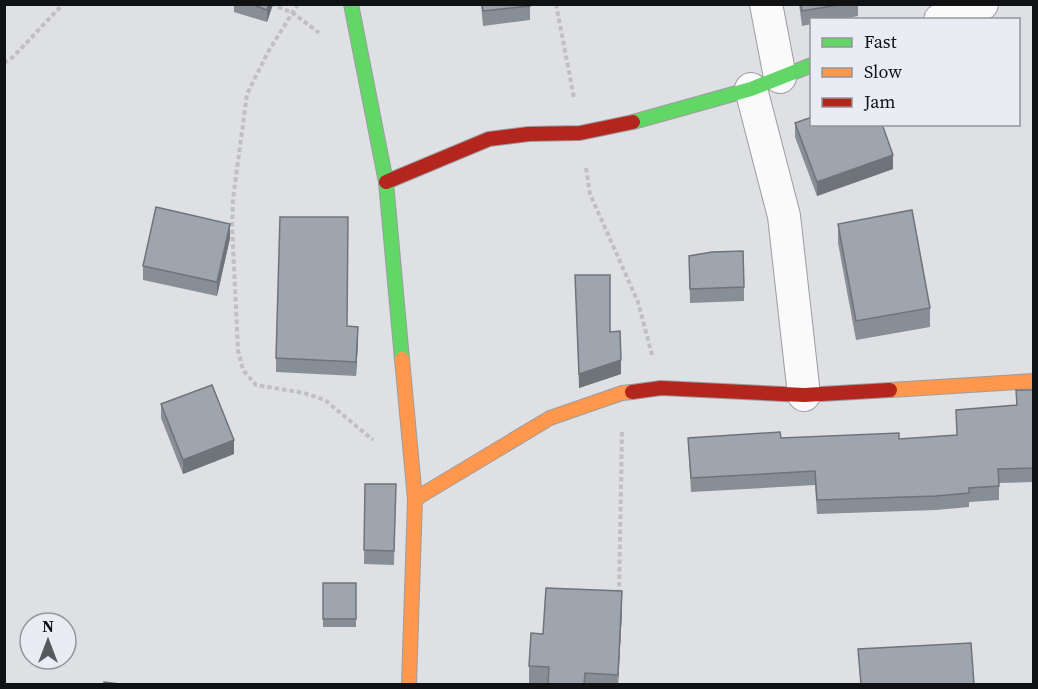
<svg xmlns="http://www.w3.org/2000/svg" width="1038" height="689" font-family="'Source Serif 4',serif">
<rect width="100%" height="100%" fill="#dee0e4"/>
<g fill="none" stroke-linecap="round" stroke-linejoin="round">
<!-- street casing -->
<g stroke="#9c9da0" stroke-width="34">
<g id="street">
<path d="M766,4L780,77"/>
<path d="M940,20L982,4"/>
<path d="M751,89L784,216L804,395"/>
</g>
</g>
<!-- fast casing -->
<g stroke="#9c9da0" stroke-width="16">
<g id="fast">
<path d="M351,4L386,182L402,359"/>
<path d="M633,122L751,89L812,65"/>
</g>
</g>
<!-- slow casing -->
<g stroke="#9c9da0" stroke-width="16">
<g id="slow">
<path d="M402,359L415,499L409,684"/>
<path d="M890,390L1034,381"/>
<path d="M415,499L550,418L622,393L632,392"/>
</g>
</g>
<!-- jam casing -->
<g stroke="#9c9da0" stroke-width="16">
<g id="jam">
<path d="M386,182L489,139L529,134L580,133L633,122"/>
<path d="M632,392L661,388L804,395L890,390"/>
</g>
</g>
<!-- path -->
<g stroke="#c0c0c1" stroke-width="4" stroke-dasharray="4.5 3" stroke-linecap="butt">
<path d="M271,4L293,13L319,33"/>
<path d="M298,4L268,52L247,94L233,199L232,226L238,350L243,370L256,385L304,393L325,400L373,440"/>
<path d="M556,4L574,98"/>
<path d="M4,63L13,57L63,4"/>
<path d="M586,168L590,194L638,302L652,355"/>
<path d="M619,594L622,431"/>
</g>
<!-- street -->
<use href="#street" stroke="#fafafb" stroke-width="32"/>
<!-- fast -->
<use href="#fast" stroke="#63d668" stroke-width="14"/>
<!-- slow -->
<use href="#slow" stroke="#ff974d" stroke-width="14"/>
<!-- jam -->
<use href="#jam" stroke="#b3261e" stroke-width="14"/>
</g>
<!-- wall -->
<g fill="#888e96">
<path d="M234,4H273L267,22L234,12Z"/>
<path d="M481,4H530V20L483,26Z"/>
<path d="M799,4H858V16L838,20H812V24L802,26Z"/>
<path d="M795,123L893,169L817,196L795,137Z"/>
<path d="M838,224L930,308V327L856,340L838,243Z"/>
<path d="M230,238L217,296L143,280V266Z"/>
<path d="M689,256L744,287V301L690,303Z"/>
<path d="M575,275L610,332L621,374L579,388Z"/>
<path d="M347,326L358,341L356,376L276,372V358Z"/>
<path d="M1016,390H1034V482L999,483V500L969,502V507L936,510L817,514L815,485L691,492L688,438L899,439L957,435L956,410L1016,405Z"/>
<path d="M161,404L234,454L183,474L161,418Z"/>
<path d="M365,484H396L394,565L364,564Z"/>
<rect x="323" y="583" width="33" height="44"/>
<path d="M622,611L618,684H529V666L543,634Z"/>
</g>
<!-- shaded-wall -->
<g fill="#6f747a">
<path d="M269,4H273L267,22V10Z"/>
<path d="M893,155V169L817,196V182Z"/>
<path d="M230,224V238L217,296V282Z"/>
<path d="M358,327V341L356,376V362Z"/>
<path d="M621,360V374L579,388V374Z"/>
<path d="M234,440V454L183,474V460Z"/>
<path d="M622,591V611L618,684V675Z"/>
</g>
<!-- building -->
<g fill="#9ea5af" stroke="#6f747a" stroke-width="1.5">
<path d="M251,4H269L267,10Z"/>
<path d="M482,4H530V6L483,11Z"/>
<path d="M801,4H844L802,11Z"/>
<path d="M812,117V124H882L893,155L817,182L795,123Z"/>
<path d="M156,207L230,224L217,282L143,266Z"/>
<path d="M912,210L930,308L856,321L838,224Z"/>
<path d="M280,217H348L347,326L358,327L356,362L276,358Z"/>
<path d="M743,251L744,287L690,289L689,256L712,252Z"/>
<path d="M575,275H610V332L620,331L621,360L579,374Z"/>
<path d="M212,385L234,440L183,460L161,404Z"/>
<path d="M1016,390H1034V468L998,469L999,486L969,488V493L936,496L817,500L815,471L691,478L688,438L780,432L781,438L899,433V439L957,435L956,410L1017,405Z"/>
<path d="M365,484H396L394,551L364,550Z"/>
<rect x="323" y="583" width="33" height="36"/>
<path d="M546,588L622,591L618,675L585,673L584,684H548L549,667L529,666L531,633L543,634Z"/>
<path d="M971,643L974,684H861L858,649Z"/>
<path d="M104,682L120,684H104Z"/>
</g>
<!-- border -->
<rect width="1038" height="689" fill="none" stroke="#101113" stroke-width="12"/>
<!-- legend -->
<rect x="810" y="18" width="210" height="108" fill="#e9edf3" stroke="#929599" stroke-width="1.5"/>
<rect x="822" y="38" width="30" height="9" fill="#63d668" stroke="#929599" stroke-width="1.5"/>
<text x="864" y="48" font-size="18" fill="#101113">Fast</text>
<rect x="822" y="68" width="30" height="9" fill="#ff974d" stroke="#929599" stroke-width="1.5"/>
<text x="864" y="78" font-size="18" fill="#101113">Slow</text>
<rect x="822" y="98" width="30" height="9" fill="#b3261e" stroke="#929599" stroke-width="1.5"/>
<text x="864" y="108" font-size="18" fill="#101113">Jam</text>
<!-- north arrow -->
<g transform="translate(48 641)"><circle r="28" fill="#e9edf3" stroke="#929599" stroke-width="1.5"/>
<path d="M0-4.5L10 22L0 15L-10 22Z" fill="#58595c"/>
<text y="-9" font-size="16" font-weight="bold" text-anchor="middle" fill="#101113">N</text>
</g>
</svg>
